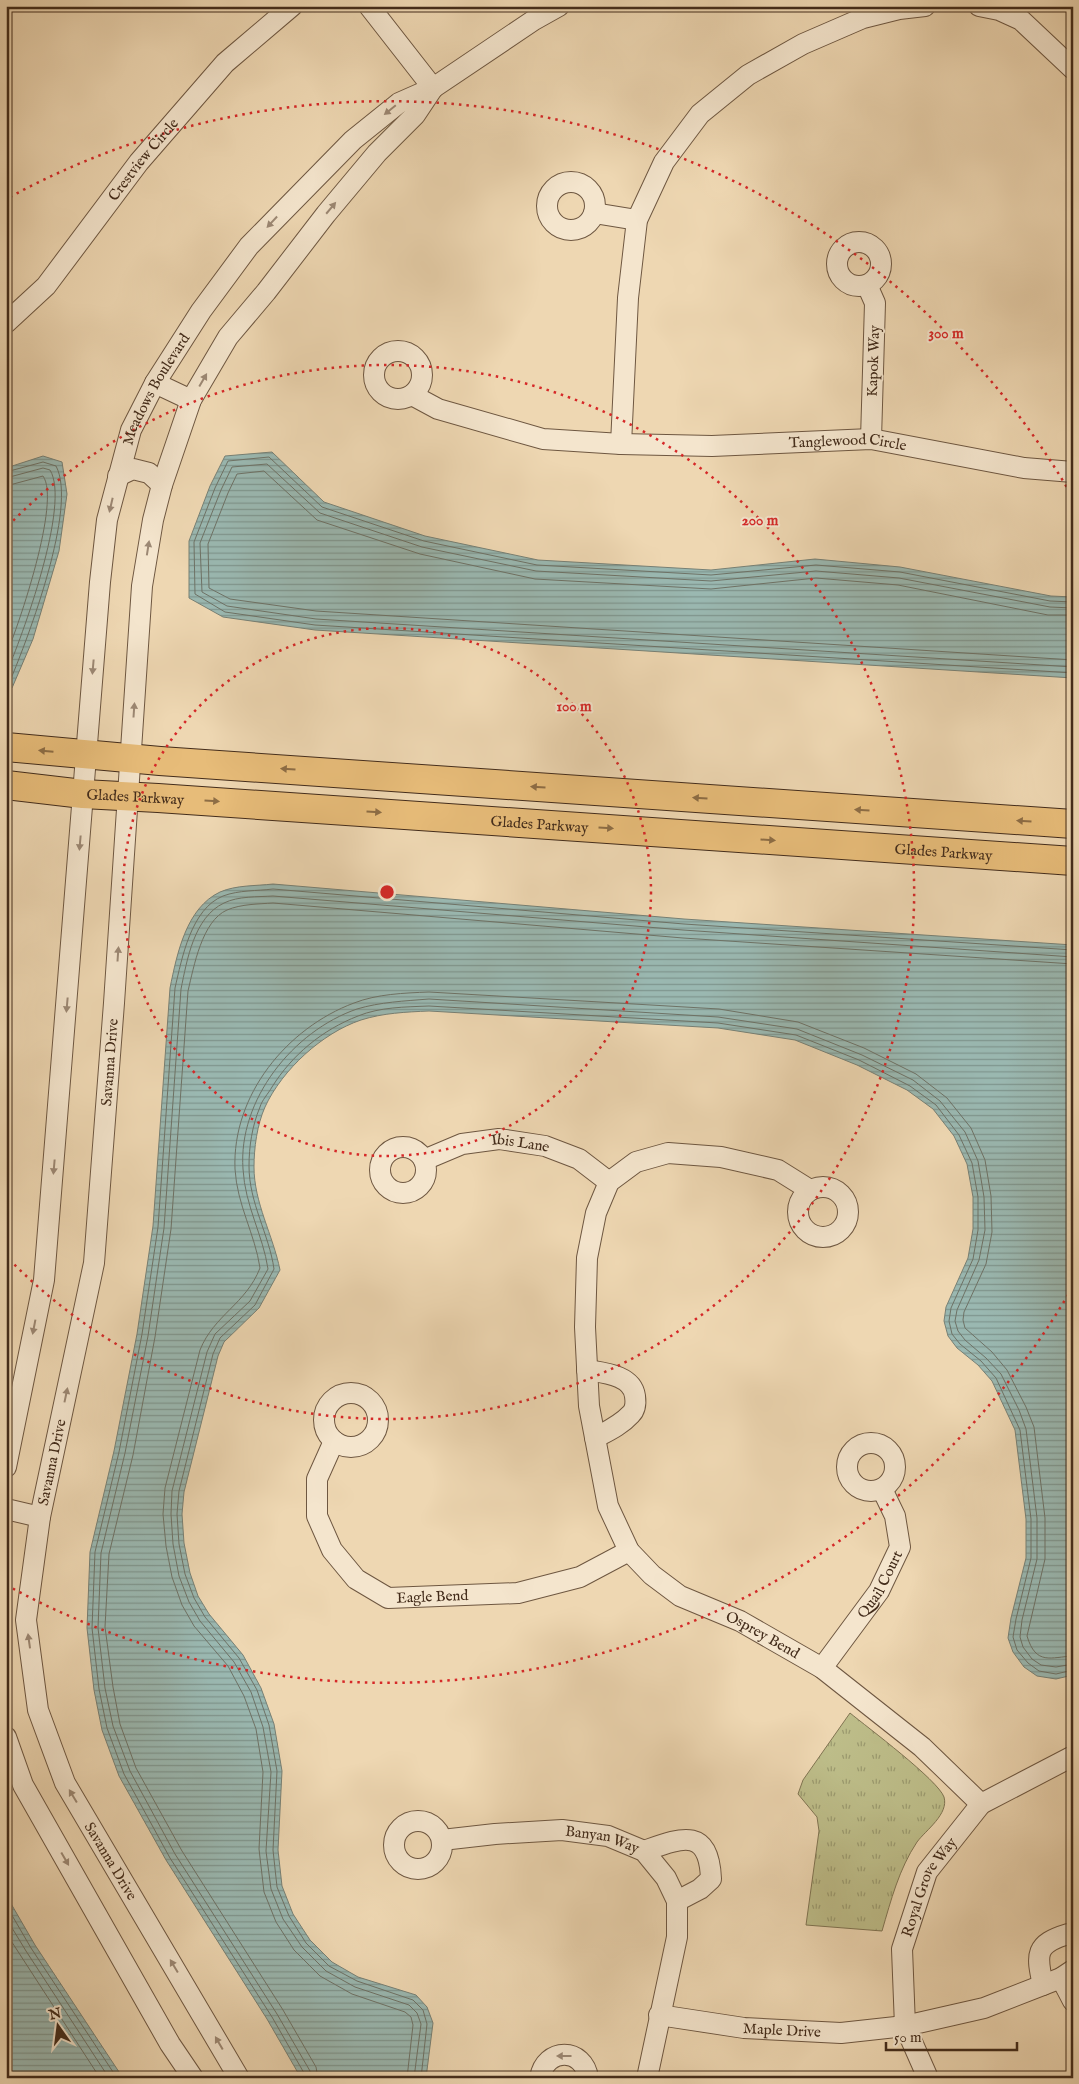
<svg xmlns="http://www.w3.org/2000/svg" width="1079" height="2084" font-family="'IM FELL English',serif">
<defs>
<pattern id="grass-tufts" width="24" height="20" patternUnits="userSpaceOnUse" patternTransform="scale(1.25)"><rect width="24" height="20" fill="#bdbd89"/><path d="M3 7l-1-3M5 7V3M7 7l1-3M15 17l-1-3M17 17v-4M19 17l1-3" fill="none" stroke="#9b9a6f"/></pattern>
<pattern id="water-rules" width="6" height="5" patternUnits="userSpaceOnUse" patternTransform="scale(1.25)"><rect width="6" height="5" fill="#9ab8b1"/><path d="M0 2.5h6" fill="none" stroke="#7f968f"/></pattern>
</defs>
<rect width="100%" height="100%" fill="#eed7b2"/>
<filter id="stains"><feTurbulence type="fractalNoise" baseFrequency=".004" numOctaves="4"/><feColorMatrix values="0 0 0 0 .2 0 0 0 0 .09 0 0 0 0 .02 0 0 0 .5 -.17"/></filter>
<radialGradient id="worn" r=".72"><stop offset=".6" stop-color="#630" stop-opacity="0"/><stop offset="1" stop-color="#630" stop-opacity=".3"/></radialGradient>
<!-- grass -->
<path fill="url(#grass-tufts)" stroke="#807452" d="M850,1713C867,1727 938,1780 944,1797C949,1814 926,1830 917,1842C899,1869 891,1900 882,1931L806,1925L819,1831L817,1817L798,1794L803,1780Z"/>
<!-- water -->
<g fill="url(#water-rules)" stroke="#778075">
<path d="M272,452L324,502L425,536L538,560L711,570L815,559L900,567L1051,596L1073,597V678L315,630L223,617L189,598V541L210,486L225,456Z"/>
<path d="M43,456L62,462L67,494L59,551L33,639L12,688L6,687V468Z"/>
<path d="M273,884L684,919L1073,945V1675L1056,1679L1037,1676L1024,1667L1013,1652L1008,1638L1011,1618L1026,1558V1519L1015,1430L992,1381L978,1365L957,1348L948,1336L944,1321L946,1307L968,1258L973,1229V1197L967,1164L954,1136L933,1109L907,1090L857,1065L795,1040L718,1028L429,1011C406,1012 383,1013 361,1020C322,1033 282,1070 265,1107C257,1125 254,1148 254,1167C254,1203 273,1235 280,1270L259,1308L224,1342L218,1356L184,1492L182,1514L184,1543L190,1573L198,1596L209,1614L243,1655L261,1688L274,1724L282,1771L278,1850L282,1886L293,1914L310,1940L332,1962L358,1977L416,1995L427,2007L433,2023L426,2078H301L267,2019L166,1860L119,1776L102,1730L94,1690L87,1628L90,1552L114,1451L137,1334L153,1226L170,988C177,954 186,908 220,892C236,885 256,886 273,884Z"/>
<path d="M6,1895L35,1945L123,2078H6Z"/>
</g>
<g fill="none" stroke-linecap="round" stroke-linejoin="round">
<!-- shore -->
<g stroke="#6e7266" stroke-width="1">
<path d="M6,472L43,462L56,466C78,507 28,638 10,681L6,683"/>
<path d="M6,478L43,468L50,470C71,504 22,637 6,674"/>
<path d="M6,486L43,476C61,501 19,625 6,655"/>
<path d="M1073,602L1050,601L900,572L816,565L711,575L537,565L424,541L322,507L269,457L228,461L215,488L194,542L195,594L225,612L315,625L1073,673"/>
<path d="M1073,608L1050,607L899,578L816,571L711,581L536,571L422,547L320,513L267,464L232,467L221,490L200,543L202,592L227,606L316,619L1073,667"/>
<path d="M1073,615H1048L898,585L816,578L711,589L535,579L420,554L317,520L264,471L237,474L228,493L208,544L209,588L230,599L316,611L1073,660"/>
<path d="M6,1905L31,1948L117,2078"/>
<path d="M6,1918L26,1951L109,2078"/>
<path d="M6,1933L100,2078"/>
<path d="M305,2078L304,2073L272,2017L170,1858L124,1774L107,1728L99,1689L92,1628L95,1552L119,1452L142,1334L158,1227L175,988C182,958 191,909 223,896C239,890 257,891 273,889L684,924L1073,950"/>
<path d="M311,2078L310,2071L277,2014L175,1854L130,1771L113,1726L105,1688L98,1628L101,1553L125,1453L148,1336L164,1228L181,989C187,960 194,917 224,903C238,896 258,897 273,896L683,930L1073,957"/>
<path d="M318,2078L316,2067L283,2010L182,1851L136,1768L120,1724L113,1687L105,1627L109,1554L133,1455L155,1337L171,1229L188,991C194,966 202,921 227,910C241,904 259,904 273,903L683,938L1073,964"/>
<path d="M407,2078L413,2025L411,2017L405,2012L352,1994L320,1976L294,1950L276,1922L264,1892L259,1849L263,1772L256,1729L244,1696L228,1666L194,1626L182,1605L172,1577L166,1546L163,1514L165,1488L200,1350C214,1315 246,1304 260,1268C255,1234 237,1205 235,1169C232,1095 287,1028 354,1003C377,994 404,993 429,992L719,1009L798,1022L864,1048L916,1074L947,1098L971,1128L985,1160L991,1196L992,1232L986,1264L964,1312L963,1320L965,1328L992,1352L1007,1370L1026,1407L1034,1427L1045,1518V1559L1027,1636C1036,1666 1051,1657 1073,1656"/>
<path d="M414,2078L421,2024L417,2013L409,2005L355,1987L326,1971L302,1947L283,1919L271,1889L266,1851L271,1772L263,1727L251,1692L234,1662L200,1621L189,1602L179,1576L173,1544L171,1514L172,1491L207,1352L215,1334L250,1301L268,1269C263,1235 245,1206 243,1169C238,1100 293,1031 357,1009C380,1002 405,1001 429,999L718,1017L797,1029L862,1055L913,1080L940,1101L965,1132L978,1161L984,1197L985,1230L979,1260L957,1310L955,1321L958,1331L965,1340L986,1358L1001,1374L1019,1410L1026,1429L1037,1518V1559L1022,1620L1020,1637L1023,1647L1032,1659L1041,1665L1056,1667L1073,1664"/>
<path d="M421,2078L427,2024L423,2010L413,2000L357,1981L329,1966L306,1943L289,1916L277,1887L273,1850L277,1771L269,1725L257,1690L239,1658L205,1617L194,1598L185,1574L179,1544L177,1514L179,1491L213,1354L220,1338L255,1305L274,1269C269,1234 249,1203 249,1166C249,1147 252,1126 260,1107C262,1100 268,1094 272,1087C292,1055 322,1030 358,1016C380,1007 405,1007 429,1006L718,1023L796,1035L859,1060L910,1086L936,1105L959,1135L972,1163L978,1197V1230L973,1259L951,1308L949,1321L952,1334L960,1344L981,1361L996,1378L1020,1430L1031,1519V1558L1016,1619L1013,1637L1017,1650L1028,1663L1039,1671L1056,1674L1073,1670"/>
</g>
<!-- minor casing -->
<g stroke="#6e5741" stroke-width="22">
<g id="minor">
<path d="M369,6L433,88"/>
<path d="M979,6L999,10L1021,20L1073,69"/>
<circle cx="571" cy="206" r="24"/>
<path d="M594,213L637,220"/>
<circle cx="859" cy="264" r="22"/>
<path d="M867,285L875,303L871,439"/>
<path id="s1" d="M6,323L46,286L139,162L225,63L292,6"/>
<circle cx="398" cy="375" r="24"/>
<path d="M155,383L191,400"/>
<path id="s2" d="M412,395L438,409L543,439L621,444L712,446L871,439L1024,468L1073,472"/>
<path d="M621,444L628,298L637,220L664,162L700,114L748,75L803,44L863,18L899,9L925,6"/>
<path d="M118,476L133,469L149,473L162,485"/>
<circle cx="403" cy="1170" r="23"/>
<path id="s3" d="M424,1160L462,1144L499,1139L545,1146L579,1159L609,1182"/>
<circle cx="823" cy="1212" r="25"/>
<path id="s4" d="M810,1190L778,1170L721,1157L668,1153L636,1162L609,1182L596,1213L587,1258L585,1327L589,1406L608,1506L629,1551L652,1575L680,1596L740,1621L822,1668L922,1747L981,1804"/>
<path d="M587,1370C604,1373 632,1375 635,1396C636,1403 636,1409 631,1414C621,1425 608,1431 595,1438"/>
<circle cx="351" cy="1420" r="27"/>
<path id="s5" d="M334,1441L317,1479V1516L332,1550L356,1579L388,1598L518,1593L580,1577L629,1551"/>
<circle cx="871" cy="1467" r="24"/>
<path id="s6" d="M6,1467L44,1280L100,582L107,520L131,430L155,383L201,311L249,246L353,140L399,103L433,88L534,20L559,6"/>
<path d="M6,1509L40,1517"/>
<path id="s7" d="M822,1668L879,1591L900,1547L895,1516L882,1489"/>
<path d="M6,1737L23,1785L170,2044L193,2078"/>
<circle cx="418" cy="1845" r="24"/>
<path id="s8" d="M442,1840L495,1834L562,1830L608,1836L644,1851L666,1878L677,1901V1937L647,2078"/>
<path d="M644,1851C681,1838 709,1826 711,1879L700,1889L677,1901"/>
<path d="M1061,1978L1073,2001"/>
<path d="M1043,1985C1036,1954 1035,1944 1068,1934L1073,1936"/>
<path id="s9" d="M659,2015L744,2028L841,2033L905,2026L984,2008L1061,1978L1073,1970"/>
<path id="s10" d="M239,2078L65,1783L38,1710L26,1620L40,1517L94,1263L114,1003L142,586L153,520L162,485L191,400L228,337L266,292L326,214L377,153L415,115L433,88"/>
<path d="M540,2078C545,2047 584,2047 588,2078"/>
<path id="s11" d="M928,2078L905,2026L902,1949L927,1872L981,1804L1073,1756"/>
</g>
</g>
<!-- primary casing -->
<g stroke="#432c1b" stroke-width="30">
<g id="primary">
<path d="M6,747L160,761L1073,824"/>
<path id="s12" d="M6,785L83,794L158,798L1073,861"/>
</g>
</g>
<!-- minor -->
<use href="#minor" stroke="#f4e5cd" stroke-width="20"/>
<!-- primary -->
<use href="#primary" stroke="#e7bc79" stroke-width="28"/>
</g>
<!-- one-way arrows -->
<defs><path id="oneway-solid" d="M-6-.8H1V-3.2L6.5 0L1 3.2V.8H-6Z" transform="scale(1.25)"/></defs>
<g fill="#9c8874">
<use href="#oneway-solid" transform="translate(390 110) rotate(141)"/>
<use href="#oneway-solid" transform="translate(331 208) rotate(-50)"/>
<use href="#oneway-solid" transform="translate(272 222) rotate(133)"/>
<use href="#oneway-solid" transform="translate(203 380) rotate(-60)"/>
<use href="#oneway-solid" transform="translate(111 505) rotate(103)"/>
<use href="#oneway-solid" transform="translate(148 548) rotate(-81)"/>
<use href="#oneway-solid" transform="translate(93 667) rotate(95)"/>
<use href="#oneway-solid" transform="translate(134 710) rotate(-86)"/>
<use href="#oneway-solid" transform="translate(80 843) rotate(95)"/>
<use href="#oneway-solid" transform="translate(118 954) rotate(-86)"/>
<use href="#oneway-solid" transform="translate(67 1005) rotate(95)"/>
<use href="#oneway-solid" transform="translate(54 1167) rotate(95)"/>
<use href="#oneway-solid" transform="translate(34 1327) rotate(101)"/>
<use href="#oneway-solid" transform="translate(66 1395) rotate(-78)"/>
<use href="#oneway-solid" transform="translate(29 1641) rotate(-98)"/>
<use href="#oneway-solid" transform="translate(73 1796) rotate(-121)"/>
<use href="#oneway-solid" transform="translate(65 1859) rotate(60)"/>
<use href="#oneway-solid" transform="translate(174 1966) rotate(-121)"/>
<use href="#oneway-solid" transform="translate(219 2043) rotate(-120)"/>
<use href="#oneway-solid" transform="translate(564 2056) rotate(180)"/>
</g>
<g fill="#8d6d45">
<use href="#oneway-solid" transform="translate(46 751) rotate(-175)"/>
<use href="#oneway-solid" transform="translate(288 769) rotate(-176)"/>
<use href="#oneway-solid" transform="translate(538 787) rotate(-176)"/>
<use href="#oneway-solid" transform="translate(700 798) rotate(-176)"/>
<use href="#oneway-solid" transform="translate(212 801) rotate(4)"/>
<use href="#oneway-solid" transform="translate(862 810) rotate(-176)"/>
<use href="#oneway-solid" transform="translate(374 812) rotate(4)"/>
<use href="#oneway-solid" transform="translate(1024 821) rotate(-176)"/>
<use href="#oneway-solid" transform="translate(606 828) rotate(4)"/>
<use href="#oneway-solid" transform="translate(768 840) rotate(4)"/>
</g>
<!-- distance rings -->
<g fill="none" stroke="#d62828" stroke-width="2.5" stroke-dasharray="2.5 5">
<circle cx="387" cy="892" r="264"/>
<path d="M8 526A527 527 0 1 1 8 1258"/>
<path d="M1072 1288A791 791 0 0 1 10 1587M10 197A791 791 0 0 1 1072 496"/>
</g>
<g text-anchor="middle" stroke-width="4" stroke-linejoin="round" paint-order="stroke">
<!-- street labels -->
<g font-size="15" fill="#432c1b" stroke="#f4e5cd">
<text dy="5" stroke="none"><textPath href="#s1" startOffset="214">Crestview Circle</textPath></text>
<text transform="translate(873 361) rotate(-88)" y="5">Kapok Way</text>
<text dy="5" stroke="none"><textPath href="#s6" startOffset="1094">Meadows Boulevard</textPath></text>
<text dy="5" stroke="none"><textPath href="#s2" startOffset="444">Tanglewood Circle</textPath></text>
<text dy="5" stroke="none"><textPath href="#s12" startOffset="130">Glades Parkway</textPath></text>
<text dy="5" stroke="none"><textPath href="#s12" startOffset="535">Glades Parkway</textPath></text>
<text dy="5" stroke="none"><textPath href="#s12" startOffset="940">Glades Parkway</textPath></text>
<text dy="5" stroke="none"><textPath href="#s10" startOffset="1076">Savanna Drive</textPath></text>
<text dy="5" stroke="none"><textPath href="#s3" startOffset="100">Ibis Lane</textPath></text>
<text dy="5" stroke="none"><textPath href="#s10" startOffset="671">Savanna Drive</textPath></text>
<text dy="5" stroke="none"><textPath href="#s7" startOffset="102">Quail Court</textPath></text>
<text dy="5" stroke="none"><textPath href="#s5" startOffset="235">Eagle Bend</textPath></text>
<text dy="5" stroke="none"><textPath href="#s4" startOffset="755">Osprey Bend</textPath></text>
<text dy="5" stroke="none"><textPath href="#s8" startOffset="162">Banyan Way</textPath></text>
<text transform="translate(111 1861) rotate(59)" y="5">Savanna Drive</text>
<text dy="5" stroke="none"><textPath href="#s11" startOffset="202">Royal Grove Way</textPath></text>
<text dy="5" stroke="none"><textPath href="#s9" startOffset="124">Maple Drive</textPath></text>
</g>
</g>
<circle cx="387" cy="892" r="8" fill="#d62828" stroke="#f4e5cd" stroke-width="2.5"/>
<g font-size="15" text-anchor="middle" font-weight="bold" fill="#d62828" stroke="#f4e5cd" stroke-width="4" stroke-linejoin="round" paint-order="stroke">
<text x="946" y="338">300 m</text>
<text x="760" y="525">200 m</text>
<text x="574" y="711">100 m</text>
</g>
<!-- margin -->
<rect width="1079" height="2084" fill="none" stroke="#eed7b2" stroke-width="25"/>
<rect x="8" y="8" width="1064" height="2069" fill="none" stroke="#432c1b" stroke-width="2.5"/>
<rect x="12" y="12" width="1054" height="2059" fill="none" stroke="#432c1b"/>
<!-- north arrow -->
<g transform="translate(58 2026) rotate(346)" stroke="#f4e5cd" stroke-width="4" paint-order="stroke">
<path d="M0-4L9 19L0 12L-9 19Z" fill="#432c1b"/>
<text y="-8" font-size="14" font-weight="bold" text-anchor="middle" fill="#432c1b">N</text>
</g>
<!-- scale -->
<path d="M886 2042v8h131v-8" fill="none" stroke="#432c1b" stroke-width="2.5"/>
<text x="894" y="2042" font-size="15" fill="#432c1b" stroke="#f4e5cd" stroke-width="4" paint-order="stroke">50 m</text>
<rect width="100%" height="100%" filter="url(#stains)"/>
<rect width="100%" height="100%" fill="url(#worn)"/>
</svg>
